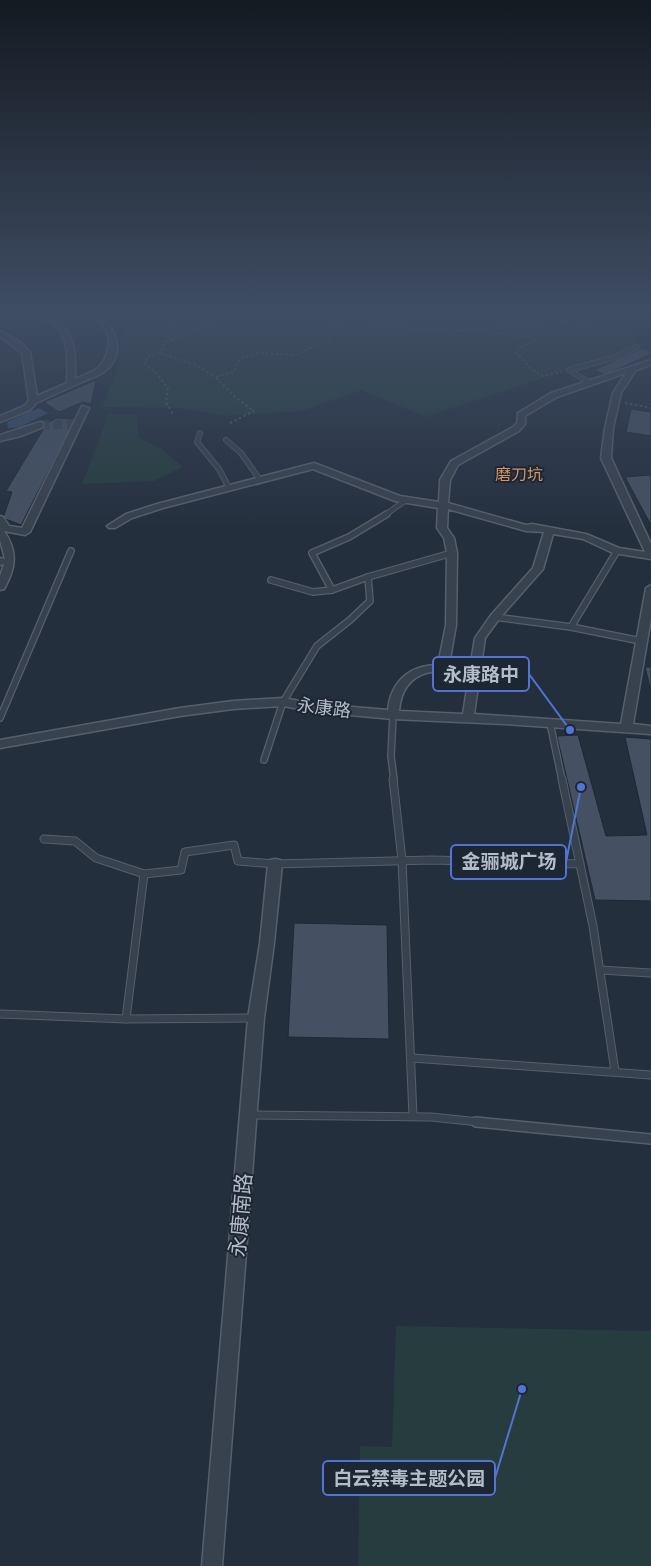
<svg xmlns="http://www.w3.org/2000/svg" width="651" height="1566" font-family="'Nunito Sans','Noto Sans SC',sans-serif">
<rect width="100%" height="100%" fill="#242f3e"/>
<!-- green -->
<g fill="#263c3f">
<path d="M113,310H599L626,312L638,342L624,351L426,417L361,390L302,411L226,416L179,408L102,407L117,370L124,321Z"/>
<path d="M109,414H137L139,438L162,449L183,467L154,481L82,484Z"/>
<path d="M396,1326L651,1331V1566H358L360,1446L392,1447Z"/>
</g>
<!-- water -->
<path fill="#394c67" d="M39,408L48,413L20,427L8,428L7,422Z"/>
<!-- building -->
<g fill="#455162" stroke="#1f2835">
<path d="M643,348L651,352V354L605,375L594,370Z"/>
<path d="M96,380L91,404L83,402L59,412L44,402Z"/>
<path d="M631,409L651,412V436L626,432Z"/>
<path d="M56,418L75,419L21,525L3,518L12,492L6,491L47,423Z"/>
<path d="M651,475V525L625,477Z"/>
<path d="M645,667H651V691Z"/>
<path d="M578,735L606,836L647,835L625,737L651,739V901L595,900L557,736Z"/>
<path d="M294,923L387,925L389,1039L288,1037Z"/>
</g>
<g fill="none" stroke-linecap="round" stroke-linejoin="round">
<!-- street-tunnel -->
<path stroke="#3a4453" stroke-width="9" stroke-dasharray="9 4.5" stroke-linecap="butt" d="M40,425L77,424"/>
<!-- lane-far3 casing -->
<g stroke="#565f6c" stroke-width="6">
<g id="lane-far3">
<path d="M578,310H599"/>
<path d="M639,310L651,312"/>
<path d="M569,370L616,357L637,347"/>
<path d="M569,370L590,383"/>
<path d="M200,433L197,442L219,469L229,488"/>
<path d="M226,440L241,453L260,480"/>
<path d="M385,515L406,500"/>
</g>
</g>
<!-- lane-far2 casing -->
<g stroke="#565f6c" stroke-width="8">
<g id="lane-far2">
<path d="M271,580L313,592L332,590L368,577L452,553"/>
<path d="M332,590L312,553L349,537L387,514"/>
<path d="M495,617L571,627L641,641"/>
<path d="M571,627L617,551"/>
<path d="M393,715L391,756L394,780"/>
<path d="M0,718L71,551"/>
<path d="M550,723L562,780"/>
<path d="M264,760L283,702L317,646L350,620L370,601L368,577"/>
</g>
</g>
<!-- lane-far1 casing -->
<g stroke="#565f6c" stroke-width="9">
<g id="lane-far1">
<path d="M393,779L402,860L413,1116"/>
<path d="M562,779L593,926L615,1071"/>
<path d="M44,839L75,841L96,858L144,874L181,870L185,852L234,845L238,861L275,864L431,860L580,864"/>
<path d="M600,970L651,973"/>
<path d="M0,1014L126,1019L255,1018"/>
<path d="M126,1019L144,874"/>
<path d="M412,1058L651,1075"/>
<path d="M249,1115L431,1117L489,1123"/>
</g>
</g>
<!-- lane casing -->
<g stroke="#565f6c" stroke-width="12">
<path id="lane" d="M476,1122L651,1139"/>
</g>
<!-- street casing -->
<g stroke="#565f6c" stroke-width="3">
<g id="street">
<path d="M38,310H46C51,316 58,320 63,326C77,341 75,361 75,379C93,371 103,370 108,349C110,343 109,335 106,330C101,322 93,317 86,310H95C114,326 129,352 104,372C98,376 89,379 82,382C67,389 51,396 36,403L30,410L0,422V416L24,406L29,401L22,353L0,336V331L20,342L30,352L37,396L67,383C67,365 70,343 58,329C52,322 44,318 38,310Z"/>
<path d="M651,360V365L636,370L621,393L613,428L611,458L651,544V559L613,553L583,539L553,534L543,569L499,619L485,638L474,714L621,724L646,588L651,585V618L633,724L651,726V734L505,724L393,719L317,712L283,706L233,709L180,716L0,748V740L180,708L233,701L283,698L317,704L388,710C391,681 410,665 438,665L446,625L447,553L444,538L437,528L438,508L395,501L313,469L163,508L132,518L115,528H109L107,526L126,514L157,504L314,463L400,496L439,502L440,480L451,461L513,427L517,423L518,413L551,393ZM626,373L613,393L605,428L601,458L645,552L619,548L586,534L532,524L526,525L448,503L450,480L458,465L519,431L525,424V416L557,397ZM448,509L526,531L544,532L533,568L491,615L475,638L470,668L449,665L456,625L457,553L454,538L447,528ZM430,672L469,676L463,714L399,711C401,691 409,677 430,672Z"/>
<path d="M82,406L89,408L30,532L25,535L4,531C18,551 16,568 4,589L0,590V576L4,564L0,565V558L5,559L0,540V516L3,517L9,526L22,528Z"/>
<path d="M40,422L43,423V427L21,436L0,441V435Z"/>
<path d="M275,859L280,860L282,864L274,943L264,1018L222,1566H202L248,1018L260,943L268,864L270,860Z"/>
</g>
</g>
<!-- path -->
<g stroke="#44595c" stroke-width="2" stroke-dasharray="2.5 2.5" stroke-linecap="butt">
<path d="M193,310L173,322L163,336L173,339L220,321L269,311"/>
<path d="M269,310L298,319L337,320L358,318L386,325L415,329L455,331L515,327L551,319L601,325"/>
<path d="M357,310L358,318"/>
<path d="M493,310L547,319"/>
<path d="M221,320L229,313L228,310"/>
<path d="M516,327L534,340L515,351L531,369L543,376L562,372"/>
<path d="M484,331L528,337"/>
<path d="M173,339L165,343L160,353L150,355L144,363L157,374L168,388L166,402L173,414"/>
<path d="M160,353L196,365L215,377"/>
<path d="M625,403L651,408"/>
<path d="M230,423L254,411L234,396L215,377L234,372L240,358L260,353L295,355L329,340L335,330L337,320"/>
</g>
<!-- lane-far3 -->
<use href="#lane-far3" stroke="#38414e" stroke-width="4.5"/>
<!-- lane-far2 -->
<use href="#lane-far2" stroke="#38414e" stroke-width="5.5"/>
<!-- lane-far1 -->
<use href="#lane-far1" stroke="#38414e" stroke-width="7"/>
<!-- lane -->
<use href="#lane" stroke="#38414e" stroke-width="9"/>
<!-- street -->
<use href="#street" fill="#38414e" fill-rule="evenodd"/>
</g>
<!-- sky -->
<linearGradient id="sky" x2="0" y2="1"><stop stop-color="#141a22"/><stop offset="0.59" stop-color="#3f4d63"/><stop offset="1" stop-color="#3f4d63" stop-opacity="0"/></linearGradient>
<rect width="651" height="529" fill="url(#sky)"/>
<g text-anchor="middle" stroke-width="4" stroke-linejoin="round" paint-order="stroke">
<!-- far-neighbourhood labels -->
<g font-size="16" fill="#d59563" stroke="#1d2633">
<text x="519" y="480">磨刀坑</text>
</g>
<!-- street labels -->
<g font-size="18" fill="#b4bcc9" stroke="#1d2633">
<text transform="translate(324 708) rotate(7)" y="6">永康路</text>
</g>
<!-- near-street labels -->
<g font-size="21" fill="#b4bcc9" stroke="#1d2633">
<text transform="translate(241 1215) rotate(-85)" y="7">永康南路</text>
</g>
</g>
<!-- callouts -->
<path fill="none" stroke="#5274d3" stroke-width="2" d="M570 730L529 674M581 787L566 862M522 1389L495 1478"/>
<g fill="#5274d3" stroke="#1d2633" stroke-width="2">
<circle cx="570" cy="730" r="5"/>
<circle cx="581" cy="787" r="5"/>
<circle cx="522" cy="1389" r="5"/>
</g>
<g fill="#1d2633" stroke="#5274d3" stroke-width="2">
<rect x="433" y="657" width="96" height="34" rx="5"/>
<rect x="451" y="845" width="115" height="34" rx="5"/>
<rect x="323" y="1461" width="172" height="34" rx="5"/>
</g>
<g font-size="19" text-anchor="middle" font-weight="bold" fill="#b4bcc9">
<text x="481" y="681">永康路中</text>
<text x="509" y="868">金骊城广场</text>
<text x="409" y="1485">白云禁毒主题公园</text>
</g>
</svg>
